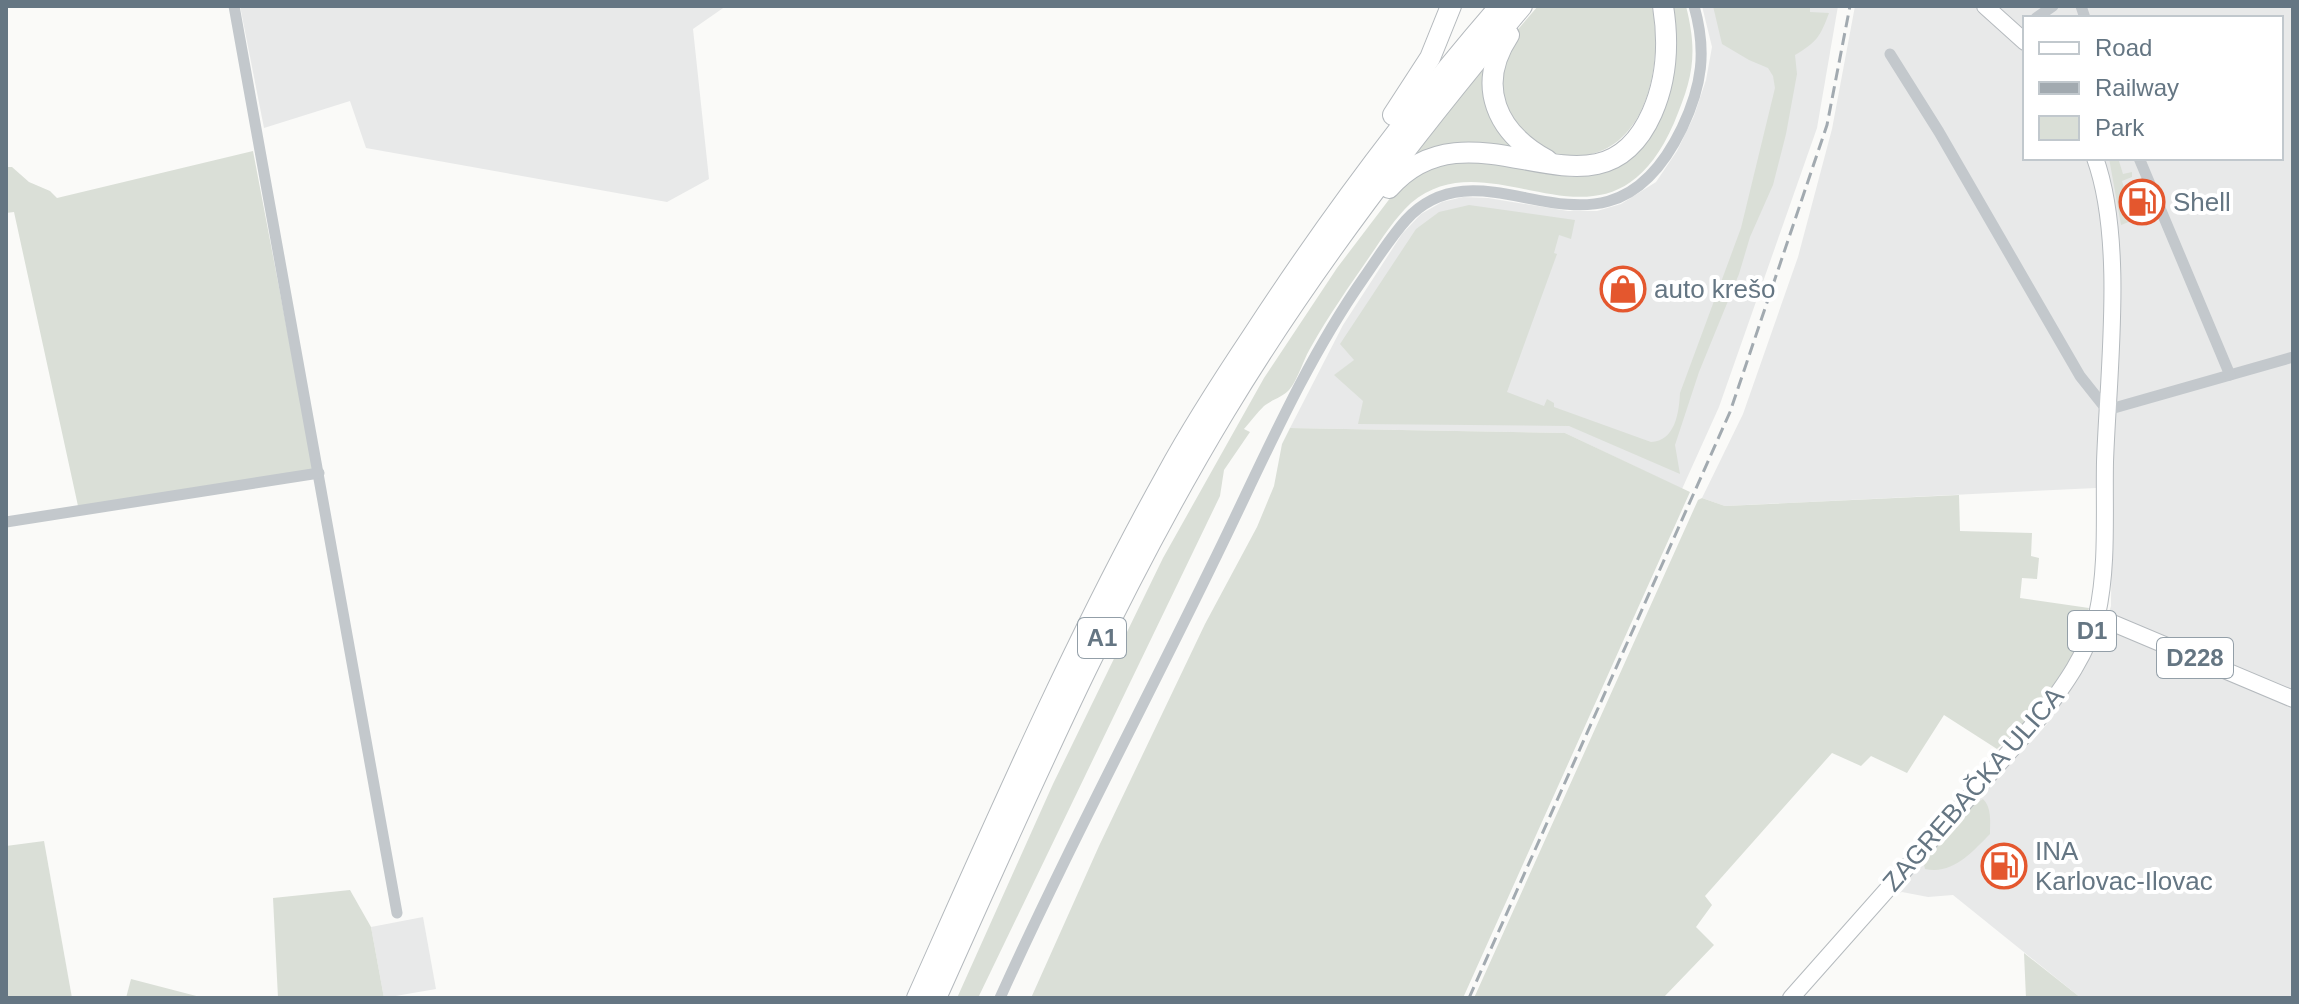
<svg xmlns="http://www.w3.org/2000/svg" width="2299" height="1004" font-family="Arial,sans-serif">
<rect width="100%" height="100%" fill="#fafaf8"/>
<!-- built -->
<g fill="#e8e9e9" fill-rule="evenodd">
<path d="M240,6H726L693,29L709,179L667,202L366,148L350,101L264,128Z"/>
<path d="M1702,6H1838L1817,128L1719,407L1682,489L1565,433L1290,428L1343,325L1402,234L1421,214L1442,202L1463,197L1488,198L1568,211H1597L1621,204L1656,182L1677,151L1694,116L1706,80L1712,47Z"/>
<path d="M1855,6H2293V998H2081L1953,895L1928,897L1902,892L1889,897L2047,724L2100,638L2111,606L2112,489L2096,488L1725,506L1702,498L1743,414L1798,257L1832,129ZM2025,18H2281V158H2025Z"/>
<path d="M423,917L436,989L384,998L371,927Z"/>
</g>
<!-- green -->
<g fill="#dadfd7">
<path d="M1538,6H1652C1664,65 1646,161 1567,156C1553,155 1532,148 1522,138C1512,127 1505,107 1498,94L1514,34Z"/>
<path d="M1672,6H1686C1698,54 1693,78 1674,123C1607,276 1494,132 1411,203C1395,218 1383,237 1370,256C1350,285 1329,315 1311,347C1304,358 1297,382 1289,390C1283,397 1271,400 1264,406C1257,413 1250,422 1244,429L1250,432L1224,470L1220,496L978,998H957L1053,784L1163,558L1264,378L1337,268L1394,193L1415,175L1463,158L1572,177L1593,175L1616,166L1634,154L1653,129L1669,92Z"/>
<path d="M1713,6H1810V12L1829,13C1820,37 1817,42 1795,55L1797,74L1786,134L1773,185L1750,237L1739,274L1699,372L1675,445L1680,474L1569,426L1358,424L1363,401L1334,375L1354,360L1340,344L1416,229L1439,212L1469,205L1575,220L1571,239L1559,235L1554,253L1557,254L1507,392L1544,406L1547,399L1554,403V407L1651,442C1675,441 1679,413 1680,393L1741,228L1775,88L1773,76L1768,68L1749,60L1722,44Z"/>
<path d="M1492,52L1514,144L1512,149C1476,145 1446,140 1413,157Z"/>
<path d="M253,151L314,471L78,506L14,212L6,213V167H12L29,182L50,191L57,198Z"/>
<path d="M2109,158H2118L2123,174L2132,172V177L2122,181L2126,194H2130L2134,220L2121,225Z"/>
<path d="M1290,428L1565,433L1690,492L1463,998H1031L1099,846L1205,624L1257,527L1274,486L1282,444Z"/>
<path d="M1959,495L1960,531L2032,533L2031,556L2039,558L2037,579L2022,578L2020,598L2089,608L2070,662L2031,717L1997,749L1944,715L1907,773L1871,756L1861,766L1832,753L1705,896L1712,905L1696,927L1714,945L1663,998H1474L1698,500L1702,498L1725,506Z"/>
<path d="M1983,799C1992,808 1990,822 1990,834C1972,852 1953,875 1925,869L1923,861L1973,805Z"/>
<path d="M44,841L72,998H6V846Z"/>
<path d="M350,890L371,927L384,998H278L273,898Z"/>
<path d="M2024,953L2081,998H2026Z"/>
<path d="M131,979L204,998H126Z"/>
</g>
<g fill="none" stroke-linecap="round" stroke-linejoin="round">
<!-- primary casing -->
<g stroke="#b5babe" stroke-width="18">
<g id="primary">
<path d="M1985,6L2025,42"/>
<path d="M2096,616L2293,699"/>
<path d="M1791,998L2041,716C2064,686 2088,653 2097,615C2108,566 2104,512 2105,462C2108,373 2125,241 2095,158"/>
</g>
</g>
<!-- highway casing -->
<g stroke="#b4b9bd" stroke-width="22">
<g id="highway">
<path d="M1509,35C1475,86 1497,133 1547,160"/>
<path d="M1393,115L1430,58L1451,6"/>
<path d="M1389,188C1474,91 1597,237 1652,113C1667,79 1669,43 1663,6"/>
<path d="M917,998C996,821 1073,643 1167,474C1193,426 1223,380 1253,335C1328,220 1410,110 1500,6"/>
<path d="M936,998C1025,800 1112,598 1225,411C1312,267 1414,135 1522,6"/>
</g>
</g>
<!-- street -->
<g stroke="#c3c8cc" stroke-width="11">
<path d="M234,6L397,913"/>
<path d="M2081,6L2085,18"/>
<path d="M2036,18L2053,6"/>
<path d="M1890,54L1939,132L2080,376L2107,410L2293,357"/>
<path d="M2139,158L2230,375"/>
<path d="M6,522L319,473"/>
<path d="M1000,998C1066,852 1141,711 1211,567C1259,470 1301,368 1363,279C1377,259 1390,238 1406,220C1487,131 1604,290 1682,128C1702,86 1707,51 1694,6"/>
</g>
<!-- primary -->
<use href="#primary" stroke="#fff" stroke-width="16"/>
<!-- highway -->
<use href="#highway" stroke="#fff" stroke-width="20"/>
<!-- rail -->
<path stroke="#a2aab0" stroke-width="3" stroke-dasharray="12 6" stroke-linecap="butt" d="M1469,998L1730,412L1827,125L1850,6"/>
</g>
<!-- icons -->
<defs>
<g id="fuel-ring" transform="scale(2.3)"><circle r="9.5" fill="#fff" stroke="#e4572e" stroke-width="1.5"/><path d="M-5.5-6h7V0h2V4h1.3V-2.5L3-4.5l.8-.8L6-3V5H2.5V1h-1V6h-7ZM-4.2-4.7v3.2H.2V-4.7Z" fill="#e4572e"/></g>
<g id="shop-ring" transform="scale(2.3)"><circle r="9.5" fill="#fff" stroke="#e4572e" stroke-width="1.5"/><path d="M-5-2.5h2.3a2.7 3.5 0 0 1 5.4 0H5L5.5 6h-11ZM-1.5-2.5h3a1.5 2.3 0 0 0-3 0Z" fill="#e4572e"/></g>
</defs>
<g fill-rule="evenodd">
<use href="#fuel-ring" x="2142" y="202"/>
<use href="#shop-ring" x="1623" y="289"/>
<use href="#fuel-ring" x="2004" y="866"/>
</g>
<g text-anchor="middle" stroke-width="8" stroke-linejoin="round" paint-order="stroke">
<!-- shield labels -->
<g fill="#fff" stroke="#939fa8" stroke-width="2">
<rect x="2068" y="611" width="48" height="40" rx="6"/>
<rect x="1078" y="618" width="48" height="40" rx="6"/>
<rect x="2157" y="638" width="76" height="40" rx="6"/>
</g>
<g font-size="24" font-weight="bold" fill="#657683">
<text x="2092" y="639">D1</text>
<text x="1102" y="646">A1</text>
<text x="2195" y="666">D228</text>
</g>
<!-- poi labels -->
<g font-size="26" fill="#657683" stroke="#fff" text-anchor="start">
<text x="2173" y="211">Shell</text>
<text x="1654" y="298">auto krešo</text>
<text x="2035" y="860">INA<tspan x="2035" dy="30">Karlovac-Ilovac</tspan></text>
</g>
<!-- street labels -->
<g font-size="26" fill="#657683" stroke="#fff">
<text transform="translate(1973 789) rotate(-49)" y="9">ZAGREBAČKA ULICA</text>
</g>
</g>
<!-- border -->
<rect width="2299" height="1004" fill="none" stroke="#657683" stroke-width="16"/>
<!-- legend -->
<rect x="2023" y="16" width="260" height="144" fill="#ffffff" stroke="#c1c8cd" stroke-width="2"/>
<rect x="2039" y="42" width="40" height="12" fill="#ffffff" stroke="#c1c8cd" stroke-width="2"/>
<text x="2095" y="56" font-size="24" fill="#657683">Road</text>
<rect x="2039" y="82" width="40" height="12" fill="#a2aab0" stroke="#c1c8cd" stroke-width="2"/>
<text x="2095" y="96" font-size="24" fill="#657683">Railway</text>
<rect x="2039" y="116" width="40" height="24" fill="#dadfd7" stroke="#c1c8cd" stroke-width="2"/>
<text x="2095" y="136" font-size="24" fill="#657683">Park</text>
</svg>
